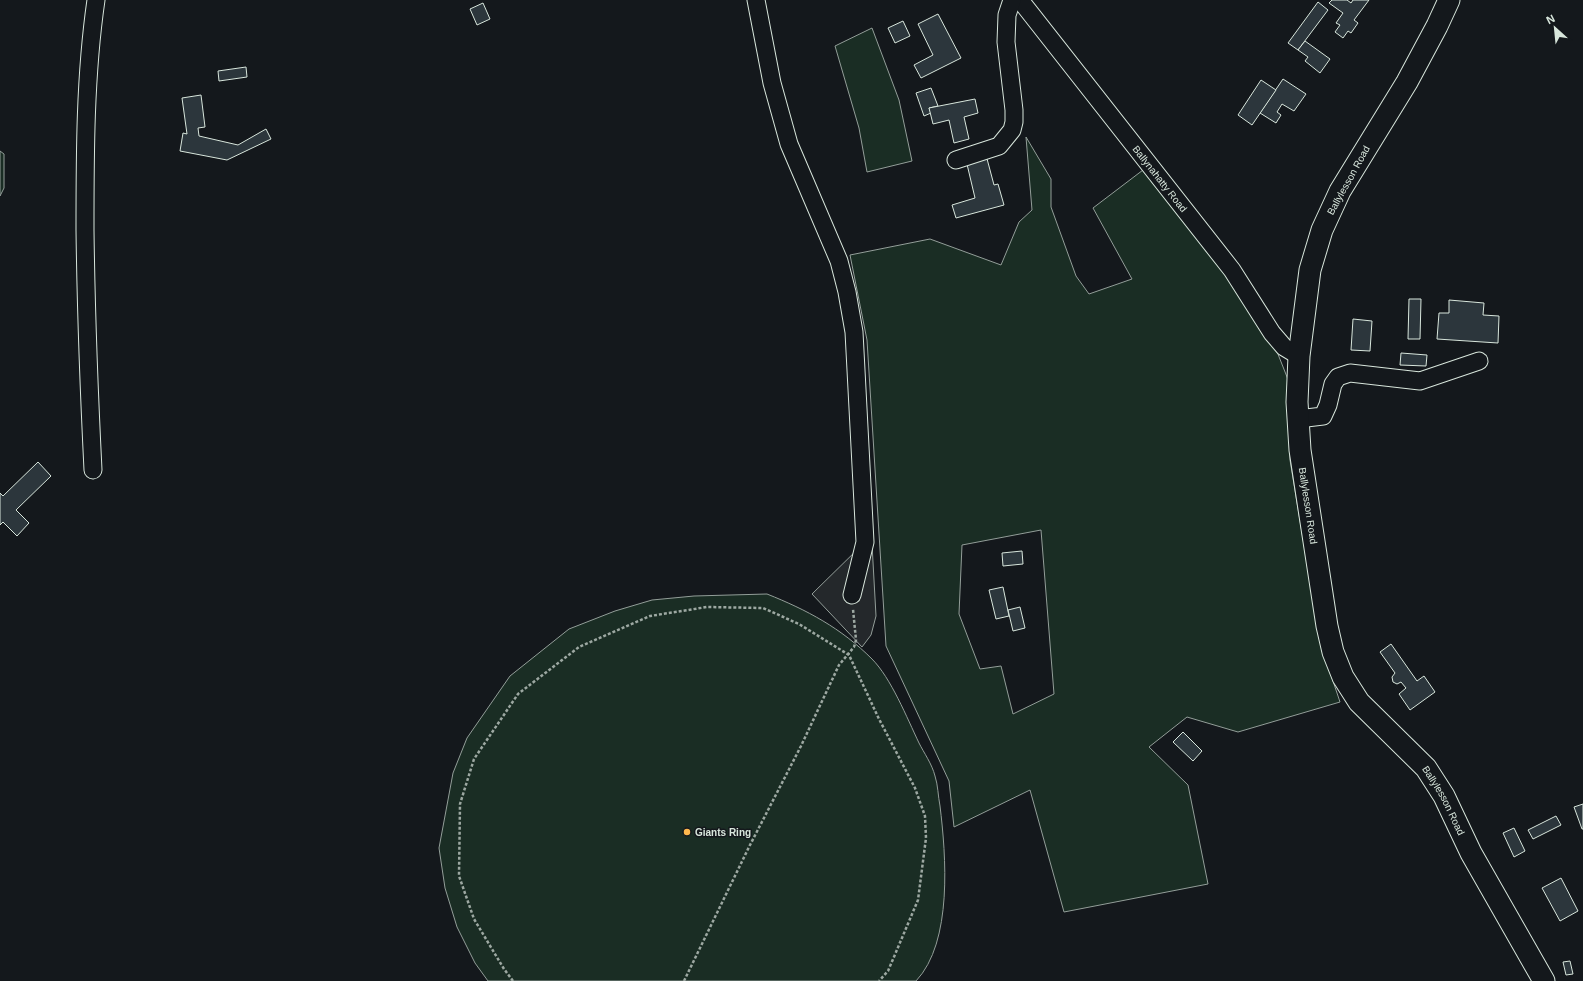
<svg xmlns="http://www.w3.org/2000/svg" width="1583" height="981" font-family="Arial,sans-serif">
<rect width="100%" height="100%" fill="#14181c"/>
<!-- green -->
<g fill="#1a2d24" stroke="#939e99" fill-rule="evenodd">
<path d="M872,28L899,100L912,161L867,172L859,128L835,46Z"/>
<path d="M1026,137L1051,179V207L1076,276L1089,294L1132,279L1093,208L1143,170L1222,269L1272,339L1289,382L1290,460L1320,642L1340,702L1238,732L1187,717L1149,747L1188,785L1208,884L1064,912L1030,790L954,827L949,781L886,646L867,340L850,255L930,239L1001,265L1019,222L1032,210ZM1041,530L1054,694L1013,714L1001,666L980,669L959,614L962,545Z"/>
<path d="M0,151L4,154V188L0,196Z"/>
<path d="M767,594C807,610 841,628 872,659C891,678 907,718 919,743C924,753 932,764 935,776C938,785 938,796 940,806C946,855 953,942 916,981H488L475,963L457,927L445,888L439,848L453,773L467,738L510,676L569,629L615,611L652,600L694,596Z"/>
</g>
<!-- parking -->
<path fill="#24282b" stroke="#939e99" d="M865,542L872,544L876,616L871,635L862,647L812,594Z"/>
<!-- building -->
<g fill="#2c363c" stroke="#d8e6dc">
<path d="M1332,0H1347L1351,3L1353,0H1369L1354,20L1358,23L1351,33L1348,31L1343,38L1335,32L1340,25L1336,23L1343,13L1329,3Z"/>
<path d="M1318,2L1328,10L1298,50L1288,43Z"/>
<path d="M483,3L490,19L477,25L470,9Z"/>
<path d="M938,14L961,58L921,78L914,65L933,55L918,24Z"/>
<path d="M903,21L910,36L895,43L888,28Z"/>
<path d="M1305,41L1330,59L1320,73L1305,61L1308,57L1298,50Z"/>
<path d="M246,67L247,77L219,81L218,71Z"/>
<path d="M1283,79L1306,94L1294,111L1282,104L1277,112L1281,115L1276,123L1260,113Z"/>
<path d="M1261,80L1276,90L1252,125L1238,115Z"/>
<path d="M931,88L938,106L929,108L931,113L924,116L916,93Z"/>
<path d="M201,95L205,127L198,128L199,136L238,145L266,129L271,139L227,160L180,151L183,133L187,134L182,98Z"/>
<path d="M975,99L978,113L964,117L969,139L954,143L949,120L933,124L929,108Z"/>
<path d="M986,155L994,185L998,184L1004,205L956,218L952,205L975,198L966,160Z"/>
<path d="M1409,299H1421L1420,339H1408Z"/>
<path d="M1449,300L1484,303L1483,315L1499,316L1498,343L1437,339L1439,313H1449Z"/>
<path d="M1353,319L1372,321L1370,351L1351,350Z"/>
<path d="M1401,353L1427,355L1426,366L1400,365Z"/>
<path d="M38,462L51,476L16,510L29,523L17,536L3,522L0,525V493L3,496Z"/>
<path d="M1022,551L1023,564L1003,566L1002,553Z"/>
<path d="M1003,587L1009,616L996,619L989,590Z"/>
<path d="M1020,607L1025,628L1013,631L1008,610Z"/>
<path d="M1391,644L1417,681L1424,676L1435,692L1410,710L1399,694L1406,688L1401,682L1397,684L1393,682L1392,677L1395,673L1380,652Z"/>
<path d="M1183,732L1202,751L1193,761L1173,742Z"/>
<path d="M1583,804V829H1582L1574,807Z"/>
<path d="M1556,816L1561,825L1533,839L1528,830Z"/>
<path d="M1514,828L1525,851L1514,857L1503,833Z"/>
<path d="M1561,878L1578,911L1560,921L1542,888Z"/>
<path d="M1570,961L1573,974L1566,975L1563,962Z"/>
</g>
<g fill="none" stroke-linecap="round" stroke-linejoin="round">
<!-- minor casing -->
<g stroke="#d8e6dc" stroke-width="19">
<g id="minor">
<path d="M756,0L772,83L789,144L839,261L847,292L854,332L865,542L852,595"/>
<path id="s1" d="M1020,0L1232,270L1272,333L1284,347L1299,356"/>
<path d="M956,160L999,146L1012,130L1014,122V110L1006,42L1007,15L1012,0"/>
<path d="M1298,419L1323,416L1328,405L1333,384L1338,377L1350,373L1420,381L1479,361"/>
<path d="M93,470C89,390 86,310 85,230C85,154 85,76 96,0"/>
</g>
</g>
<!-- major casing -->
<g stroke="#d8e6dc" stroke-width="23">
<g id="major">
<path id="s2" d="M1449,0L1437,26L1407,82L1340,191L1322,230L1310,270L1299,356L1297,402L1300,450L1327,626L1333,652L1343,677L1359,702L1426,768L1444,796L1471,853L1544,981"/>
</g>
</g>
<!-- path -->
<g stroke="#9da8a2" stroke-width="2.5" stroke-dasharray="3 2" stroke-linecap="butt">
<path d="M513,981L504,969L474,919L459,876L460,804L474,759L518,694L579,647L650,616L707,607L763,608L799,624L849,655L879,719L915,788L925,816L926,838L918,900L888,971L879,981"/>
<path d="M684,981L749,847L801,746L839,665L854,647L856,640L853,609"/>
</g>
<!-- minor -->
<use href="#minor" stroke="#14181c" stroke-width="17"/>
<!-- major -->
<use href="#major" stroke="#14181c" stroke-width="21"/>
</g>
<!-- markers -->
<circle fill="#ffb74d" stroke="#14181c" stroke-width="1.5" cx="687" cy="832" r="4"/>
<g text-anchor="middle" stroke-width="3" stroke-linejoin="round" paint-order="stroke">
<!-- street labels -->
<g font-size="10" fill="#d8e6dc" stroke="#14181c">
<text dy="4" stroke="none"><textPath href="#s1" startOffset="227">Ballynahatty Road</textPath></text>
<text transform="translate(1348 180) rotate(-61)" y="4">Ballylesson Road</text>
<text dy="4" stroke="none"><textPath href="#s2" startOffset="542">Ballylesson Road</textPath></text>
<text dy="4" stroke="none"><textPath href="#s2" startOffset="878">Ballylesson Road</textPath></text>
</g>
<!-- poi labels -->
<g font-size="10" font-weight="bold" fill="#d8e6dc" stroke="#14181c" text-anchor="start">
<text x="695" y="836">Giants Ring</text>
</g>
</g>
<!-- north arrow -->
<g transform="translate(1555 28) rotate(333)" stroke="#14181c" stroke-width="3" paint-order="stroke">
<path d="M0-3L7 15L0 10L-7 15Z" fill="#d8e6dc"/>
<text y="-6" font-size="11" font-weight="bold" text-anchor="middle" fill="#d8e6dc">N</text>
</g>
</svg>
